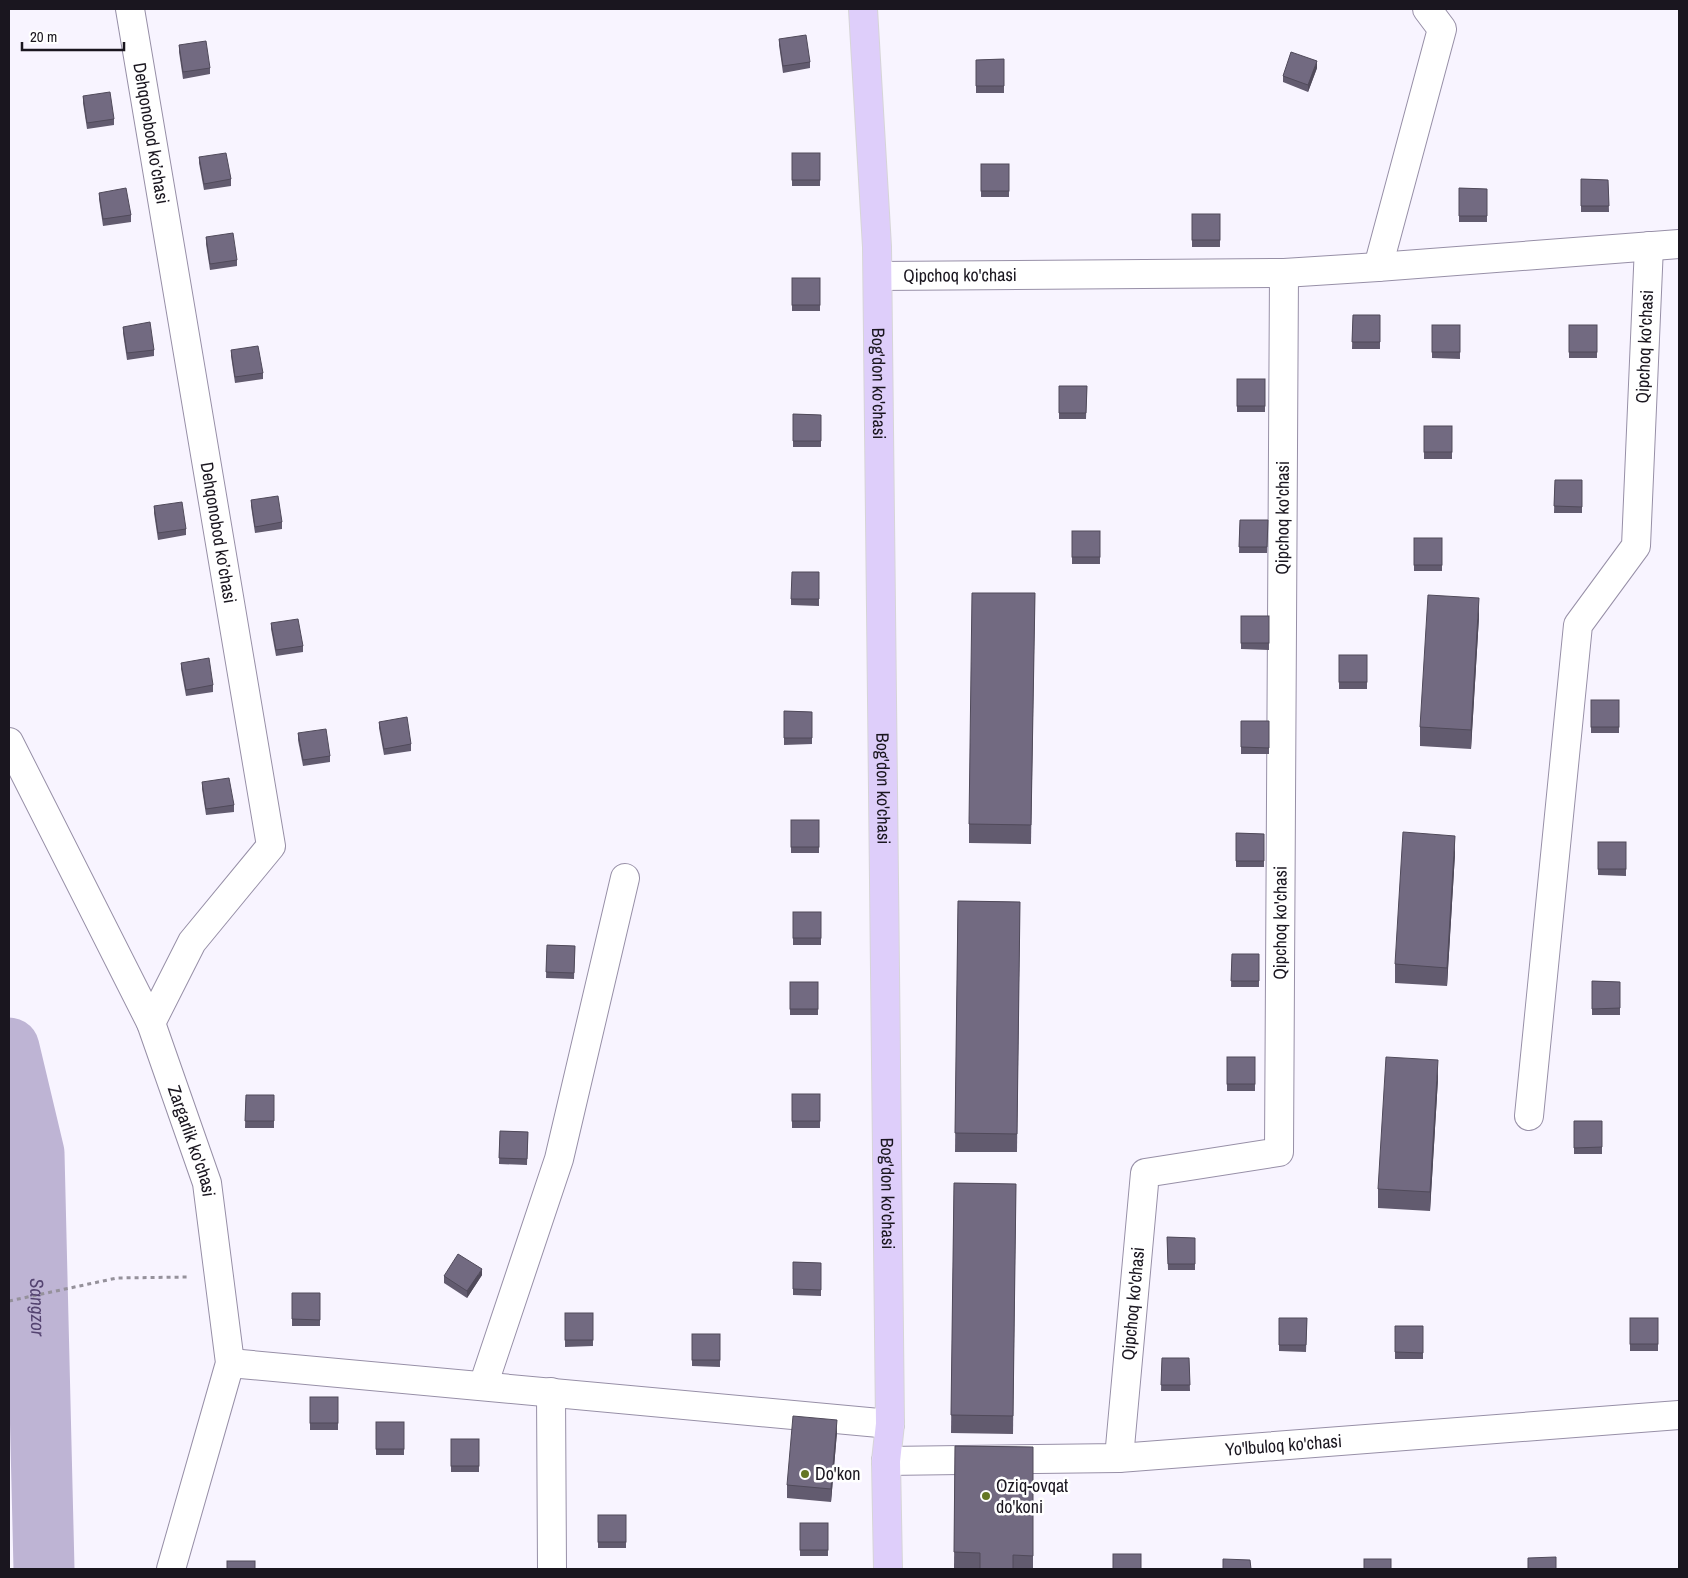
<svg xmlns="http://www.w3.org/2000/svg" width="1688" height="1578" font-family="'Archivo Narrow',sans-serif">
<rect width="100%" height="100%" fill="#f8f4ff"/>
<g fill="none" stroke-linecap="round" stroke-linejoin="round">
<!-- river -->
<path stroke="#beb4d4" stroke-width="61" id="s1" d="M9,1048L34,1153L44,1569"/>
<!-- minor casing -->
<g stroke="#978fa7" stroke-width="30">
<g id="minor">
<path id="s2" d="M130,9L271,846L192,942L151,1023"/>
<path d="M1378,267L1442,29L1427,9"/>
<path id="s3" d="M878,276L1284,273L1378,267L1679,244"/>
<path id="s4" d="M9,742L151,1023L207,1183L230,1363L171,1569"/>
<path id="s5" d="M1529,1116L1578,625L1636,546L1649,246"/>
<path d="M230,1363L890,1424"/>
<path d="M483,1386L559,1159L625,878"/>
<path d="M551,1392L552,1569"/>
<path id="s6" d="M1119,1458L1145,1173L1279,1152L1284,273"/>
<path id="s7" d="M886,1461L1119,1458L1679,1415"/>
</g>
</g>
<!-- major casing -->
<g stroke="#d6d5d7" stroke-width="30">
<g id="major">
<path id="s8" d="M863,9L877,247L890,1424L886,1461L888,1569"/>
</g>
</g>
<!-- path -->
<path stroke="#95919b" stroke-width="3" stroke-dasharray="4 4" stroke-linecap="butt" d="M9,1301L117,1278L188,1277"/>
<!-- minor -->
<use href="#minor" stroke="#fff" stroke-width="28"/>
<!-- major -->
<use href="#major" stroke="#decefa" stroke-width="28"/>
</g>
<!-- wall -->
<g fill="#625b6f">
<path d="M779,39L810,62V68L783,73L779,45Z"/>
<path d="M179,45L210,68V74L183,79L179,52Z"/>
<path d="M1004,59V93H976V60Z"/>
<path d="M1317,68L1308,92L1283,82V76Z"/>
<path d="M83,96L114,119V125L87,129L83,103Z"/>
<rect x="792" y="153" width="28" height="33"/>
<path d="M199,157L231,179V186L204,190L199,163Z"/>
<rect x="981" y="164" width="28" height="33"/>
<path d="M1581,179L1608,180L1609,212H1581Z"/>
<path d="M1459,188L1487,189V222H1459Z"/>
<path d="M99,193L131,215V222L103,226L99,199Z"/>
<rect x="1192" y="214" width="28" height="33"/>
<path d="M206,237L237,260V266L210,270L206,244Z"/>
<rect x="792" y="278" width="28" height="33"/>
<path d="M1353,315H1380V349H1352Z"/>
<path d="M1432,325H1460V359L1432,358Z"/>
<rect x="1569" y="325" width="28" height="33"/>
<path d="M123,327L154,350V356L127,360L123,333Z"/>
<path d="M231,350L263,373V379L235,383L231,356Z"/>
<rect x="1237" y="379" width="28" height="33"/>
<path d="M1059,386H1087L1086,419H1059Z"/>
<path d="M793,414L821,415V447H793Z"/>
<rect x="1424" y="426" width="28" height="33"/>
<path d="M1555,480H1582V513H1554Z"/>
<path d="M251,500L282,522V529L255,533L251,506Z"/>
<path d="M154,506L186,529V535L158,540L154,513Z"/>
<path d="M1240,520H1268L1267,553H1239Z"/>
<rect x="1072" y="531" width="28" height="33"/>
<rect x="1414" y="538" width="28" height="33"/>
<path d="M819,572V606L791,605V599Z"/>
<path d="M1035,593L1031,844L969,843V824Z"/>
<path d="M1241,616H1269V650L1241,649Z"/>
<path d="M1479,617L1471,749L1420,746V727Z"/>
<path d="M271,623L303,646V652L276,656L271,629Z"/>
<rect x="1339" y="655" width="28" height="34"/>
<path d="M181,663L213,685V692L186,696L181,669Z"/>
<rect x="1591" y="700" width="28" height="33"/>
<path d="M784,711L812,712V744L784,745Z"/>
<rect x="1241" y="721" width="28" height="33"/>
<path d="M379,722L411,744V751L384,755L379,728Z"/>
<path d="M298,733L330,756V762L303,766L298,740Z"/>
<path d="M202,782L234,805V812L206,815L202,789Z"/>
<rect x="791" y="820" width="28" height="33"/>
<path d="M1236,833L1264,834V867H1236Z"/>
<path d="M1598,842H1626V876L1598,875Z"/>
<path d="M1455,854L1447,986L1395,983V964Z"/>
<path d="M958,901L1020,902L1017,1152H955Z"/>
<rect x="793" y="912" width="28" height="33"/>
<path d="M547,945L575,946L574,979L546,978Z"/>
<path d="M1232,954H1259V987H1231Z"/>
<path d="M1592,981L1620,982V1015H1592Z"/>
<rect x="790" y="982" width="28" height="33"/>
<rect x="1227" y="1057" width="28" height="34"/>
<path d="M1438,1079L1430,1211L1378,1208V1189Z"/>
<rect x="792" y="1094" width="28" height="34"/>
<path d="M246,1095H274V1128H245Z"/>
<rect x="1574" y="1121" width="28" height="33"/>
<path d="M500,1131L528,1132L527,1165L499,1164Z"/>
<path d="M954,1183L1016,1184L1013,1434L951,1433Z"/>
<path d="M1167,1237L1195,1238V1270H1168Z"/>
<path d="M793,1262L821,1263V1296L793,1295Z"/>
<path d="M482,1275L467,1298L444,1283V1276Z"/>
<rect x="292" y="1293" width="28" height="33"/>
<path d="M565,1313H593V1346L565,1347Z"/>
<path d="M1279,1318H1307L1306,1352L1279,1351Z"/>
<rect x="1630" y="1318" width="28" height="33"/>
<rect x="1395" y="1326" width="28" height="33"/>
<path d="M692,1334H720V1367L692,1366Z"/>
<path d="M1162,1358H1189L1190,1391H1161Z"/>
<rect x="310" y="1397" width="28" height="33"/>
<rect x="376" y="1422" width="28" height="33"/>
<path d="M837,1432L831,1502L787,1498V1485Z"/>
<rect x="451" y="1439" width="28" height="33"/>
<path d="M955,1446L1033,1447V1569H954Z"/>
<rect x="598" y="1515" width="28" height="33"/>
<rect x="800" y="1523" width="28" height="33"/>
</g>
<!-- shaded-wall -->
<g fill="#504a5a">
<path d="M1317,61V68L1308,92V85Z"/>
<path d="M1479,598V617L1471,749V730Z"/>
<path d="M1455,836V854L1447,986V968Z"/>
<path d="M1438,1060V1079L1430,1211V1192Z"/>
<path d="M482,1269V1275L467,1298V1291Z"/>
<path d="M837,1420V1432L831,1502V1489Z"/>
</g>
<!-- building -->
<g fill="#726a81" stroke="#504a5a">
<path d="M806,35L810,62L783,66L779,39Z"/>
<path d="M206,41L210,68L183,72L179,45Z"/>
<path d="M1291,52L1317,61L1308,85L1283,76Z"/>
<path d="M1004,59V86H976V60Z"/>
<path d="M110,92L114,119L87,123L83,96Z"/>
<path d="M226,153L231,179L204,184L199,157Z"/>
<rect x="792" y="153" width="28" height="27"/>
<rect x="981" y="164" width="28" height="27"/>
<path d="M1581,179L1608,180L1609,206H1581Z"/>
<path d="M126,188L131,215L103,219L99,193Z"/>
<path d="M1459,188L1487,189V216H1459Z"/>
<rect x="1192" y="214" width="28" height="26"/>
<path d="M233,233L237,260L210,264L206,237Z"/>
<rect x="792" y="278" width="28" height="27"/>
<path d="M1353,315H1380V342H1352Z"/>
<path d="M150,322L154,350L127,353L123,327Z"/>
<rect x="1432" y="325" width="28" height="27"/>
<rect x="1569" y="325" width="28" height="27"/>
<path d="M258,346L263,373L235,377L231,350Z"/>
<rect x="1237" y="379" width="28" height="27"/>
<path d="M1059,386H1087L1086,413H1059Z"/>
<path d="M793,414L821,415V441H793Z"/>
<rect x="1424" y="426" width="28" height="26"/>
<path d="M1555,480H1582V507L1554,506Z"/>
<path d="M278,496L282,522L255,527L251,500Z"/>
<path d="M182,502L186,529L158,533L154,506Z"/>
<path d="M1240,520H1268L1267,547H1239Z"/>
<rect x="1072" y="531" width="28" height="26"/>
<rect x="1414" y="538" width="28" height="27"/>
<path d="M792,572H819V599H791Z"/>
<path d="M972,593H1035L1031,825L969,824Z"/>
<path d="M1428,595L1479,598L1471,730L1420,727Z"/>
<rect x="1241" y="616" width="28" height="27"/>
<path d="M298,619L303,646L276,650L271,623Z"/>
<rect x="1339" y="655" width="28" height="27"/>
<path d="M209,658L213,685L186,690L181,663Z"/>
<rect x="1591" y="700" width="28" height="27"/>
<path d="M784,711L812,712V738H784Z"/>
<path d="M407,717L411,744L384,749L379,722Z"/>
<path d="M1241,721H1269V748L1241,747Z"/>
<path d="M326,729L330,756L303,760L298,733Z"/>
<path d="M229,778L234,805L206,809L202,782Z"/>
<rect x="791" y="820" width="28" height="27"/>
<path d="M1403,832L1455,836L1447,968L1395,964Z"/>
<path d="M1236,833L1264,834V861H1236Z"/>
<rect x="1598" y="842" width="28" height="27"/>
<path d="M958,901L1020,902L1017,1134L955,1133Z"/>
<rect x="793" y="912" width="28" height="26"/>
<path d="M547,945L575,946L574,973L546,972Z"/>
<path d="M1232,954H1259V981H1231Z"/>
<path d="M1592,981L1620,982V1008L1592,1009Z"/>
<rect x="790" y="982" width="28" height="27"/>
<rect x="1227" y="1057" width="28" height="27"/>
<path d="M1386,1057L1438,1060L1430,1192L1378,1189Z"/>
<rect x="792" y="1094" width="28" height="27"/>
<path d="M246,1095H274V1121H245Z"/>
<path d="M1574,1121H1602V1147L1574,1148Z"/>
<path d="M500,1131L528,1132L527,1159L499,1158Z"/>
<path d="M954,1183L1016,1184L1013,1416L951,1415Z"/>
<path d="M1167,1237L1195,1238V1264H1168Z"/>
<path d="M458,1254L482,1269L467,1291L444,1276Z"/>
<path d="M793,1262L821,1263V1290L793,1289Z"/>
<path d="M292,1293H320V1320L292,1319Z"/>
<rect x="565" y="1313" width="28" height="27"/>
<path d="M1279,1318H1307L1306,1345H1279Z"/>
<rect x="1630" y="1318" width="28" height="26"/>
<path d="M1395,1326H1423V1353L1395,1352Z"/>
<rect x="692" y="1334" width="28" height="26"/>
<path d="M1162,1358H1189L1190,1385H1161Z"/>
<rect x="310" y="1397" width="28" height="26"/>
<path d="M793,1416L837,1420L831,1489L787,1485Z"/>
<rect x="376" y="1422" width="28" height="27"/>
<rect x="451" y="1439" width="28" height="27"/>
<path d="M955,1446L1033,1447V1556L1013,1555V1569H980V1553L954,1552Z"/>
<rect x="598" y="1515" width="28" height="27"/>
<rect x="800" y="1523" width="28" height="27"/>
<rect x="1113" y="1554" width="28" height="15"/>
<path d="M1556,1557V1569H1528V1558Z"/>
<path d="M1223,1559L1250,1560L1251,1569H1223Z"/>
<rect x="1364" y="1559" width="27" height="10"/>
<rect x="227" y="1561" width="28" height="8"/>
</g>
<!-- markers -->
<g fill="#647624" stroke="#fff" stroke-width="2">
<circle cx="805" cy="1474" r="5"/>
<circle cx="986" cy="1496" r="5"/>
</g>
<g text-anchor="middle" stroke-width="5" stroke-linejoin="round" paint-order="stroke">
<!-- street labels -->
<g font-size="18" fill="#1a161f" stroke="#fff">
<text dy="6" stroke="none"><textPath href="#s2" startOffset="126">Dehqonobod ko’chasi</textPath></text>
<text dy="6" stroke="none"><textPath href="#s3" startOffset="82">Qipchoq ko'chasi</textPath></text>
<text dy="6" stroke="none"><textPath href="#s5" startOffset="791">Qipchoq ko'chasi</textPath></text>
<text dy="6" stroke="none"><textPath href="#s8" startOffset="375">Bog'don ko'chasi</textPath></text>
<text dy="6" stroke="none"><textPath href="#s6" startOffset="1056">Qipchoq ko'chasi</textPath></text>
<text dy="6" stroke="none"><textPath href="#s2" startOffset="531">Dehqonobod ko’chasi</textPath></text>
<text dy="6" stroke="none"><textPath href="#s8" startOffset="780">Bog'don ko'chasi</textPath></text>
<text dy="6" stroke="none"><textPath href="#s6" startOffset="651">Qipchoq ko'chasi</textPath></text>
<text dy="6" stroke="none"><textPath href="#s4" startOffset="440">Zargarlik ko'chasi</textPath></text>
<text dy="6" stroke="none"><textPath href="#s8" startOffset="1185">Bog'don ko'chasi</textPath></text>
<text dy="6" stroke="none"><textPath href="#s6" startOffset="155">Qipchoq ko'chasi</textPath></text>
<text dy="6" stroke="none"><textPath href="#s7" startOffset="398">Yo'lbuloq ko'chasi</textPath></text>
</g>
<!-- poi labels -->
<g font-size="18" fill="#1a161f" stroke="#fff" text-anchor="start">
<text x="815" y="1480">Do'kon</text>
<text x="996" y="1492">Oziq-ovqat<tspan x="996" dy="21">do'koni</tspan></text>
</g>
<!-- water labels -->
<g font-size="19" font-style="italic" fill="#544370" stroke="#fff">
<text dy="7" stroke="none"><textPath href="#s1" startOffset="262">Sangzor</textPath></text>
</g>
</g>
<!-- border -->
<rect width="1688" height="1578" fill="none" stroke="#1a161f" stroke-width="20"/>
<!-- scale -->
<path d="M22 42v8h102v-8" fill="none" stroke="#1a161f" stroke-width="2.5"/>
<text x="30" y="42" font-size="15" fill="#1a161f" stroke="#ffffff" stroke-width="4" paint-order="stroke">20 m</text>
</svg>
